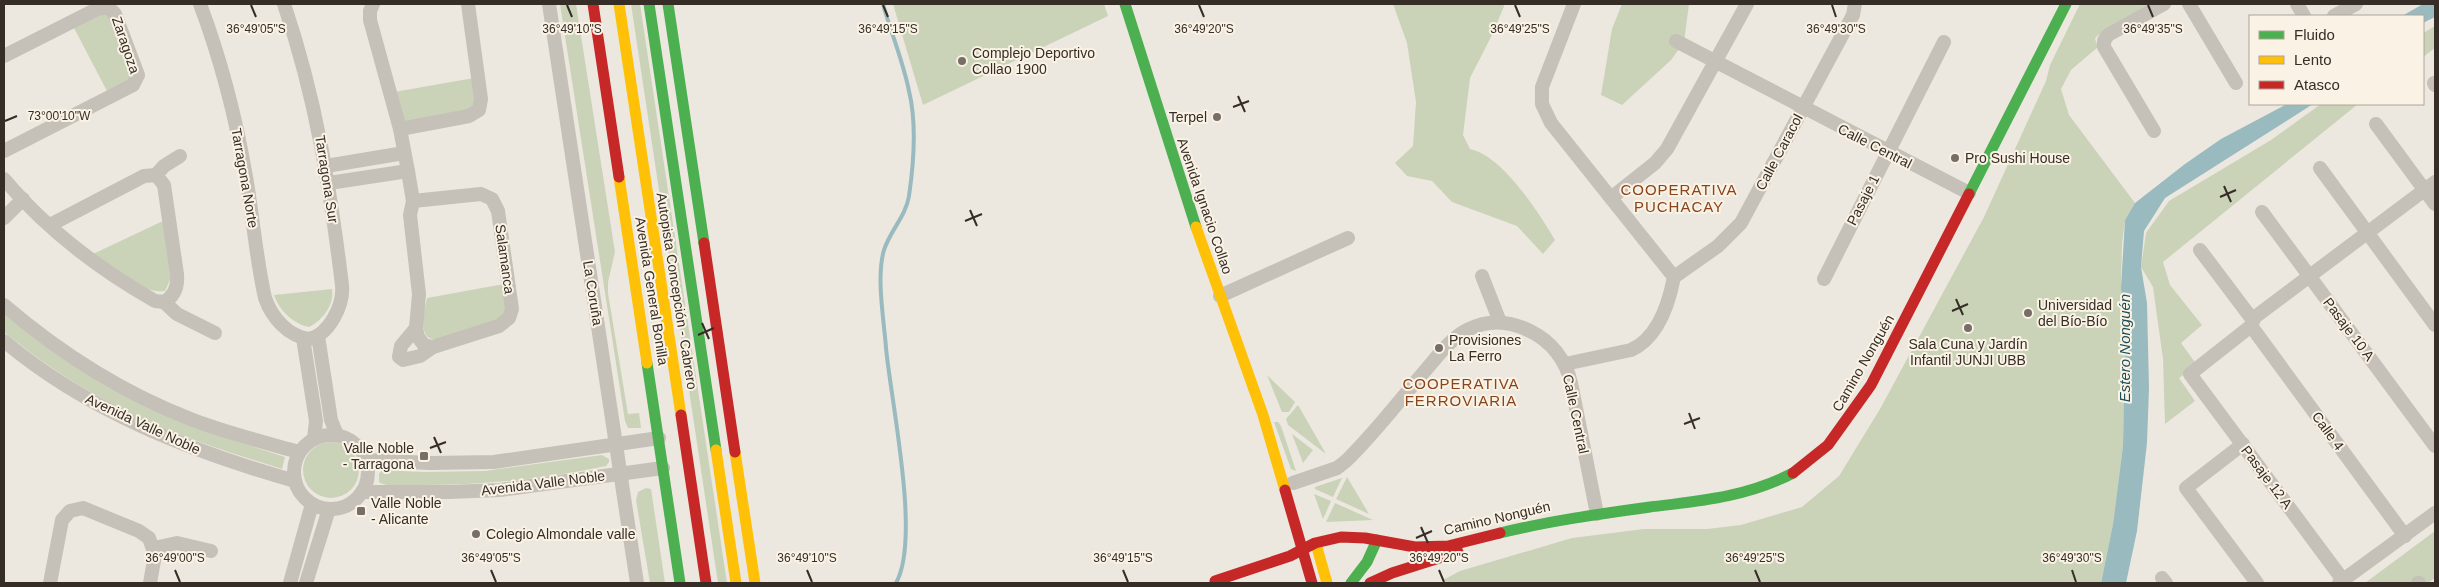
<svg xmlns="http://www.w3.org/2000/svg" width="2439" height="587" font-family="Arial,sans-serif">
<rect width="100%" height="100%" fill="#ece8df"/>
<!-- green -->
<g fill="#cad3b8">
<path d="M560,4H576L615,252L608,282V293L628,414L639,413L641,428H628L625,421Z"/>
<path d="M631,4H640L727,583H718Z"/>
<path d="M893,4H1104L1108,16L923,105Z"/>
<path d="M1393,4H1505L1492,35L1470,78L1463,135L1470,149C1503,156 1538,212 1555,240L1543,254L1517,226L1452,202L1432,181L1407,176L1395,163L1413,146L1416,102L1407,43Z"/>
<path d="M1622,4H1689L1684,42L1671,60L1622,105L1601,95L1612,29Z"/>
<path d="M2080,4H2151L2097,36L2095,39L2098,47L2071,70L2061,89L2069,115L2135,203L2125,220L2122,244L2121,288L2125,337L2123,446L2113,524L2101,583H1444L1443,580L1460,571L1572,538L1644,529H1707L1741,525L1802,507L1839,476L1880,409L1984,217L2046,81L2050,65Z"/>
<path d="M99,12H109L132,73L128,82L107,91L73,26Z"/>
<path d="M2435,26V48L2423,57V33Z"/>
<path d="M474,78L475,109L408,123L403,120L394,92Z"/>
<path d="M2321,104H2358L2163,262L2170,285L2202,325L2181,343L2197,365L2179,378L2195,401L2165,424L2163,359L2153,287L2141,267L2146,233L2169,201L2271,140Z"/>
<path d="M165,220L173,273L165,291C143,295 111,266 93,254Z"/>
<path d="M504,284L507,310L503,318C488,324 433,353 425,333C420,323 425,308 427,298Z"/>
<path d="M332,289C335,304 322,321 309,327C293,324 279,310 274,295Z"/>
<path d="M4,313L27,332L76,366L220,436L285,457L282,469C241,456 199,443 160,427C104,404 51,370 4,332Z"/>
<path d="M1267,375L1295,402L1289,412H1282Z"/>
<path d="M1298,405L1326,454L1288,425L1286,419Z"/>
<path d="M1274,422H1278L1281,426L1296,471L1291,469Z"/>
<path d="M1292,434L1313,450L1303,463Z"/>
<circle cx="331" cy="470" r="28"/>
<path d="M602,455L609,459V462L606,466C541,480 474,486 408,485C399,485 386,487 379,482V474L382,470L423,472L485,471Z"/>
<path d="M1347,477L1369,514L1336,499Z"/>
<path d="M1342,478L1333,497L1315,489V487Z"/>
<path d="M646,488L651,489L665,583H650L636,500L638,492Z"/>
<path d="M1314,494L1331,501L1323,519Z"/>
<path d="M1335,503L1373,520L1326,522Z"/>
<path d="M2435,531V578L2428,583H2365Z"/>
</g>
<!-- water -->
<g fill="#99babf">
<path d="M2423,4H2435V17L2423,23V16H2402Z"/>
<path d="M2287,104H2313L2165,198L2144,231L2141,267L2147,303L2149,388L2147,443L2137,531L2126,583H2101L2113,524L2123,446L2125,337L2121,288L2125,220L2135,203L2185,164L2221,139Z"/>
</g>
<g fill="none" stroke-linecap="round" stroke-linejoin="round">
<!-- stream -->
<path stroke="#99babf" stroke-width="4" d="M883,4C891,33 903,61 909,91C917,124 914,162 909,196C906,216 890,231 884,250C876,277 884,320 886,348C891,402 921,539 896,583"/>
<!-- street -->
<g stroke="#c5c0b8" stroke-width="14">
<path d="M200,4C221,60 236,118 246,177C253,217 256,258 265,298C272,318 288,336 309,339C329,335 344,305 342,285C330,187 316,98 284,4"/>
<path d="M373,4L370,11V20L400,129L408,171L413,201L410,215L419,294L416,328L418,337L424,345L433,347"/>
<path d="M549,4L637,583"/>
<path d="M2189,4L2236,83"/>
<path d="M2297,4L2304,16"/>
<path d="M2334,16L2356,4"/>
<path d="M1676,41L1969,193"/>
<path d="M4,56L97,9L108,7L115,14L138,75L133,85L4,151"/>
<path d="M2434,83L2435,85"/>
<path d="M2376,124L2435,204"/>
<path d="M400,129L469,116L479,110L481,99L468,4"/>
<path d="M2154,131L2104,47V41L2108,35L2164,4"/>
<path d="M326,166L404,153"/>
<path d="M2320,168L2435,325"/>
<path d="M156,175L164,166L180,156"/>
<path d="M4,179C47,230 97,268 155,301L164,302C175,296 178,286 177,274L164,185L156,175L144,176L50,225"/>
<path d="M329,183L408,171"/>
<path d="M1611,198L1655,163L1667,149L1747,4"/>
<path d="M413,201L481,194L492,199L498,211L512,309L509,318L499,326L433,347L420,356L403,360L399,357L401,346L416,328"/>
<path d="M2262,212L2435,446"/>
<path d="M4,218L23,199"/>
<path d="M2200,250L2252,319"/>
<path d="M1482,276L1500,322"/>
<path d="M1674,277L1718,246L1741,223L1853,15L1855,4"/>
<path d="M1824,279L1944,42"/>
<path d="M1220,296L1348,238"/>
<path d="M164,302L177,314L215,333"/>
<path d="M4,305C60,353 123,393 193,420C227,433 263,442 299,452"/>
<path d="M2251,326L2190,374L2343,580"/>
<path d="M2251,326L2405,536"/>
<path d="M2251,326L2255,317L2435,182"/>
<path d="M318,336L331,420L337,435"/>
<path d="M303,338L316,421L314,439"/>
<path d="M4,341C89,412 190,451 295,481"/>
<path d="M1565,364L1631,350C1658,338 1669,303 1674,277L1551,123L1542,104V87L1574,4"/>
<circle cx="331" cy="472" r="37"/>
<path d="M2243,444L2186,488L2257,583"/>
<path d="M366,460L430,463L494,462L659,438"/>
<path d="M1293,483L1337,468L1346,461C1374,434 1398,402 1424,372C1437,357 1450,339 1467,330C1488,319 1510,321 1530,331C1551,341 1566,360 1571,383L1597,514"/>
<path d="M362,492H449L500,490L663,468"/>
<path d="M154,548L177,543L211,551"/>
<path d="M2162,578L2166,583"/>
<path d="M50,583L62,520L70,511L83,508L139,531L149,538L155,555L150,583"/>
<path d="M290,583L312,504"/>
<path d="M306,583L329,509"/>
<path d="M2339,583L2435,513"/>
<path d="M2418,583H2419"/>
</g>
<!-- fast -->
<g stroke="#4caf50" stroke-width="11">
<path d="M649,4L716,450"/>
<path d="M668,4L704,243"/>
<path d="M1125,4L1196,227"/>
<path d="M1969,194L2066,4"/>
<path d="M647,363L680,583"/>
<path d="M1500,533C1549,521 1599,514 1650,507C1700,501 1747,497 1793,473"/>
<path d="M1351,583L1367,562L1377,540"/>
</g>
<!-- slow -->
<g stroke="#ffc107" stroke-width="11">
<path d="M619,4L681,415"/>
<path d="M619,177L647,363"/>
<path d="M1196,227L1263,415L1285,490"/>
<path d="M716,450L736,583"/>
<path d="M735,452L755,583"/>
<path d="M1316,544L1327,583"/>
</g>
<!-- jam -->
<g stroke="#c62828" stroke-width="11">
<path d="M593,4L619,177"/>
<path d="M704,243L735,452"/>
<path d="M681,415L706,583"/>
<path d="M1793,473L1828,445L1871,385L1969,194"/>
<path d="M1285,490L1312,583"/>
<path d="M1215,581L1290,556L1315,543L1341,537L1365,538L1415,547L1448,546L1500,533"/>
<path d="M1370,583L1392,573L1458,552"/>
</g>
</g>
<!-- ticks -->
<path fill="none" stroke="#362d26" stroke-width="2" d="M251,5L256,17M567,5L572,17M883,5L888,17M1199,5L1204,17M1515,5L1520,17M1832,5L1836,17M2148,5L2153,17M1238,96L1245,112M1233,107L1249,101M5,121L17,116M2224,186L2231,202M2220,197L2236,190M970,210L977,226M965,221L982,214M1956,299L1963,315M1952,311L1968,304M702,323L709,339M698,335L714,328M1689,413L1695,429M1684,424L1700,418M434,437L441,453M430,448L446,442M1421,527L1428,543M1416,538L1432,531M175,570L180,582M491,570L496,582M807,570L812,582M1123,570L1128,582M1439,570L1444,582M1755,570L1760,582M2072,570L2076,582"/>
<!-- markers -->
<g fill="#766e67" stroke="#faf3e5" stroke-width="2">
<circle cx="962" cy="61" r="5"/>
<circle cx="1217" cy="117" r="5"/>
<circle cx="1955" cy="158" r="5"/>
<circle cx="2028" cy="313" r="5"/>
<circle cx="1968" cy="328" r="5"/>
<circle cx="1439" cy="348" r="5"/>
<rect x="419" y="451" width="10" height="10" rx="2.5"/>
<rect x="356" y="506" width="10" height="10" rx="2.5"/>
<circle cx="476" cy="534" r="5"/>
</g>
<g text-anchor="middle" stroke-width="4" stroke-linejoin="round" paint-order="stroke">
<!-- street labels -->
<g font-size="14" fill="#362d26" stroke="#faf3e5">
<text transform="translate(126 45) rotate(71)" y="5">Zaragoza</text>
<text transform="translate(1875 146) rotate(27)" y="5">Calle Central</text>
<text transform="translate(1779 152) rotate(-62)" y="5">Calle Caracol</text>
<text transform="translate(245 178) rotate(80)" y="5">Tarragona Norte</text>
<text transform="translate(327 179) rotate(81)" y="5">Tarragona Sur</text>
<text transform="translate(1863 200) rotate(-63)" y="5">Pasaje 1</text>
<text transform="translate(1205 206) rotate(71)" y="5">Avenida Ignacio Collao</text>
<text transform="translate(505 259) rotate(82)" y="5">Salamanca</text>
<text transform="translate(652 291) rotate(81)" y="5">Avenida General Bonilla</text>
<text transform="translate(677 291) rotate(81)" y="5">Autopista Concepción - Cabrero</text>
<text transform="translate(593 293) rotate(81)" y="5">La Coruña</text>
<text transform="translate(2349 329) rotate(53)" y="5">Pasaje 10 A</text>
<text transform="translate(1863 363) rotate(-60)" y="5">Camino Nonguén</text>
<text transform="translate(1576 414) rotate(78)" y="5">Calle Central</text>
<text transform="translate(143 424) rotate(25)" y="5">Avenida Valle Noble</text>
<text transform="translate(2328 431) rotate(54)" y="5">Calle 4</text>
<text transform="translate(2267 477) rotate(53)" y="5">Pasaje 12 A</text>
<text transform="translate(543 483) rotate(-7)" y="5">Avenida Valle Noble</text>
<text transform="translate(1497 518) rotate(-13)" y="5">Camino Nonguén</text>
</g>
<!-- poi labels -->
<g font-size="14" fill="#362d26" stroke="#faf3e5" text-anchor="start">
<text x="972" y="58">Complejo Deportivo<tspan x="972" dy="16">Collao 1900</tspan></text>
<text x="1207" y="122" text-anchor="end">Terpel</text>
<text x="1965" y="163">Pro Sushi House</text>
<text x="2038" y="310">Universidad<tspan x="2038" dy="16">del Bío-Bío</tspan></text>
<text x="1449" y="345">Provisiones<tspan x="1449" dy="16">La Ferro</tspan></text>
<text x="1968" y="349" text-anchor="middle">Sala Cuna y Jardín<tspan x="1968" dy="16">Infantil JUNJI UBB</tspan></text>
<text x="414" y="453" text-anchor="end">Valle Noble<tspan x="414" dy="16">- Tarragona</tspan></text>
<text x="371" y="508">Valle Noble<tspan x="371" dy="16">- Alicante</tspan></text>
<text x="486" y="539">Colegio Almondale valle</text>
</g>
<!-- neighbourhood labels -->
<g font-size="15" letter-spacing="1" fill="#89441b" stroke="#faf3e5">
<text x="1679" y="195">COOPERATIVA<tspan x="1679" dy="17">PUCHACAY</tspan></text>
<text x="1461" y="389">COOPERATIVA<tspan x="1461" dy="17">FERROVIARIA</tspan></text>
</g>
<!-- water labels -->
<g font-size="15" font-style="italic" fill="#1a4d59" stroke="#faf3e5">
<text transform="translate(2125 348) rotate(-90)" y="5">Estero Nonguén</text>
</g>
</g>
<g font-size="12" text-anchor="middle" fill="#362d26" stroke="#faf3e5" stroke-width="4" stroke-linejoin="round" paint-order="stroke">
<text x="256" y="33">36°49'05"S</text>
<text x="572" y="33">36°49'10"S</text>
<text x="888" y="33">36°49'15"S</text>
<text x="1204" y="33">36°49'20"S</text>
<text x="1520" y="33">36°49'25"S</text>
<text x="1836" y="33">36°49'30"S</text>
<text x="2153" y="33">36°49'35"S</text>
<text x="59" y="120">73°00'10"W</text>
<text x="175" y="562">36°49'00"S</text>
<text x="491" y="562">36°49'05"S</text>
<text x="807" y="562">36°49'10"S</text>
<text x="1123" y="562">36°49'15"S</text>
<text x="1439" y="562">36°49'20"S</text>
<text x="1755" y="562">36°49'25"S</text>
<text x="2072" y="562">36°49'30"S</text>
</g>
<!-- border -->
<rect width="2439" height="587" fill="none" stroke="#362d26" stroke-width="10"/>
<!-- legend -->
<rect x="2249" y="15" width="175" height="90" fill="#faf3e5" stroke="#aca499"/>
<rect x="2259" y="31" width="25" height="8" fill="#4caf50" stroke="#aca499"/>
<text x="2294" y="40" font-size="15" fill="#362d26">Fluido</text>
<rect x="2259" y="56" width="25" height="8" fill="#ffc107" stroke="#aca499"/>
<text x="2294" y="65" font-size="15" fill="#362d26">Lento</text>
<rect x="2259" y="81" width="25" height="8" fill="#c62828" stroke="#aca499"/>
<text x="2294" y="90" font-size="15" fill="#362d26">Atasco</text>
</svg>
